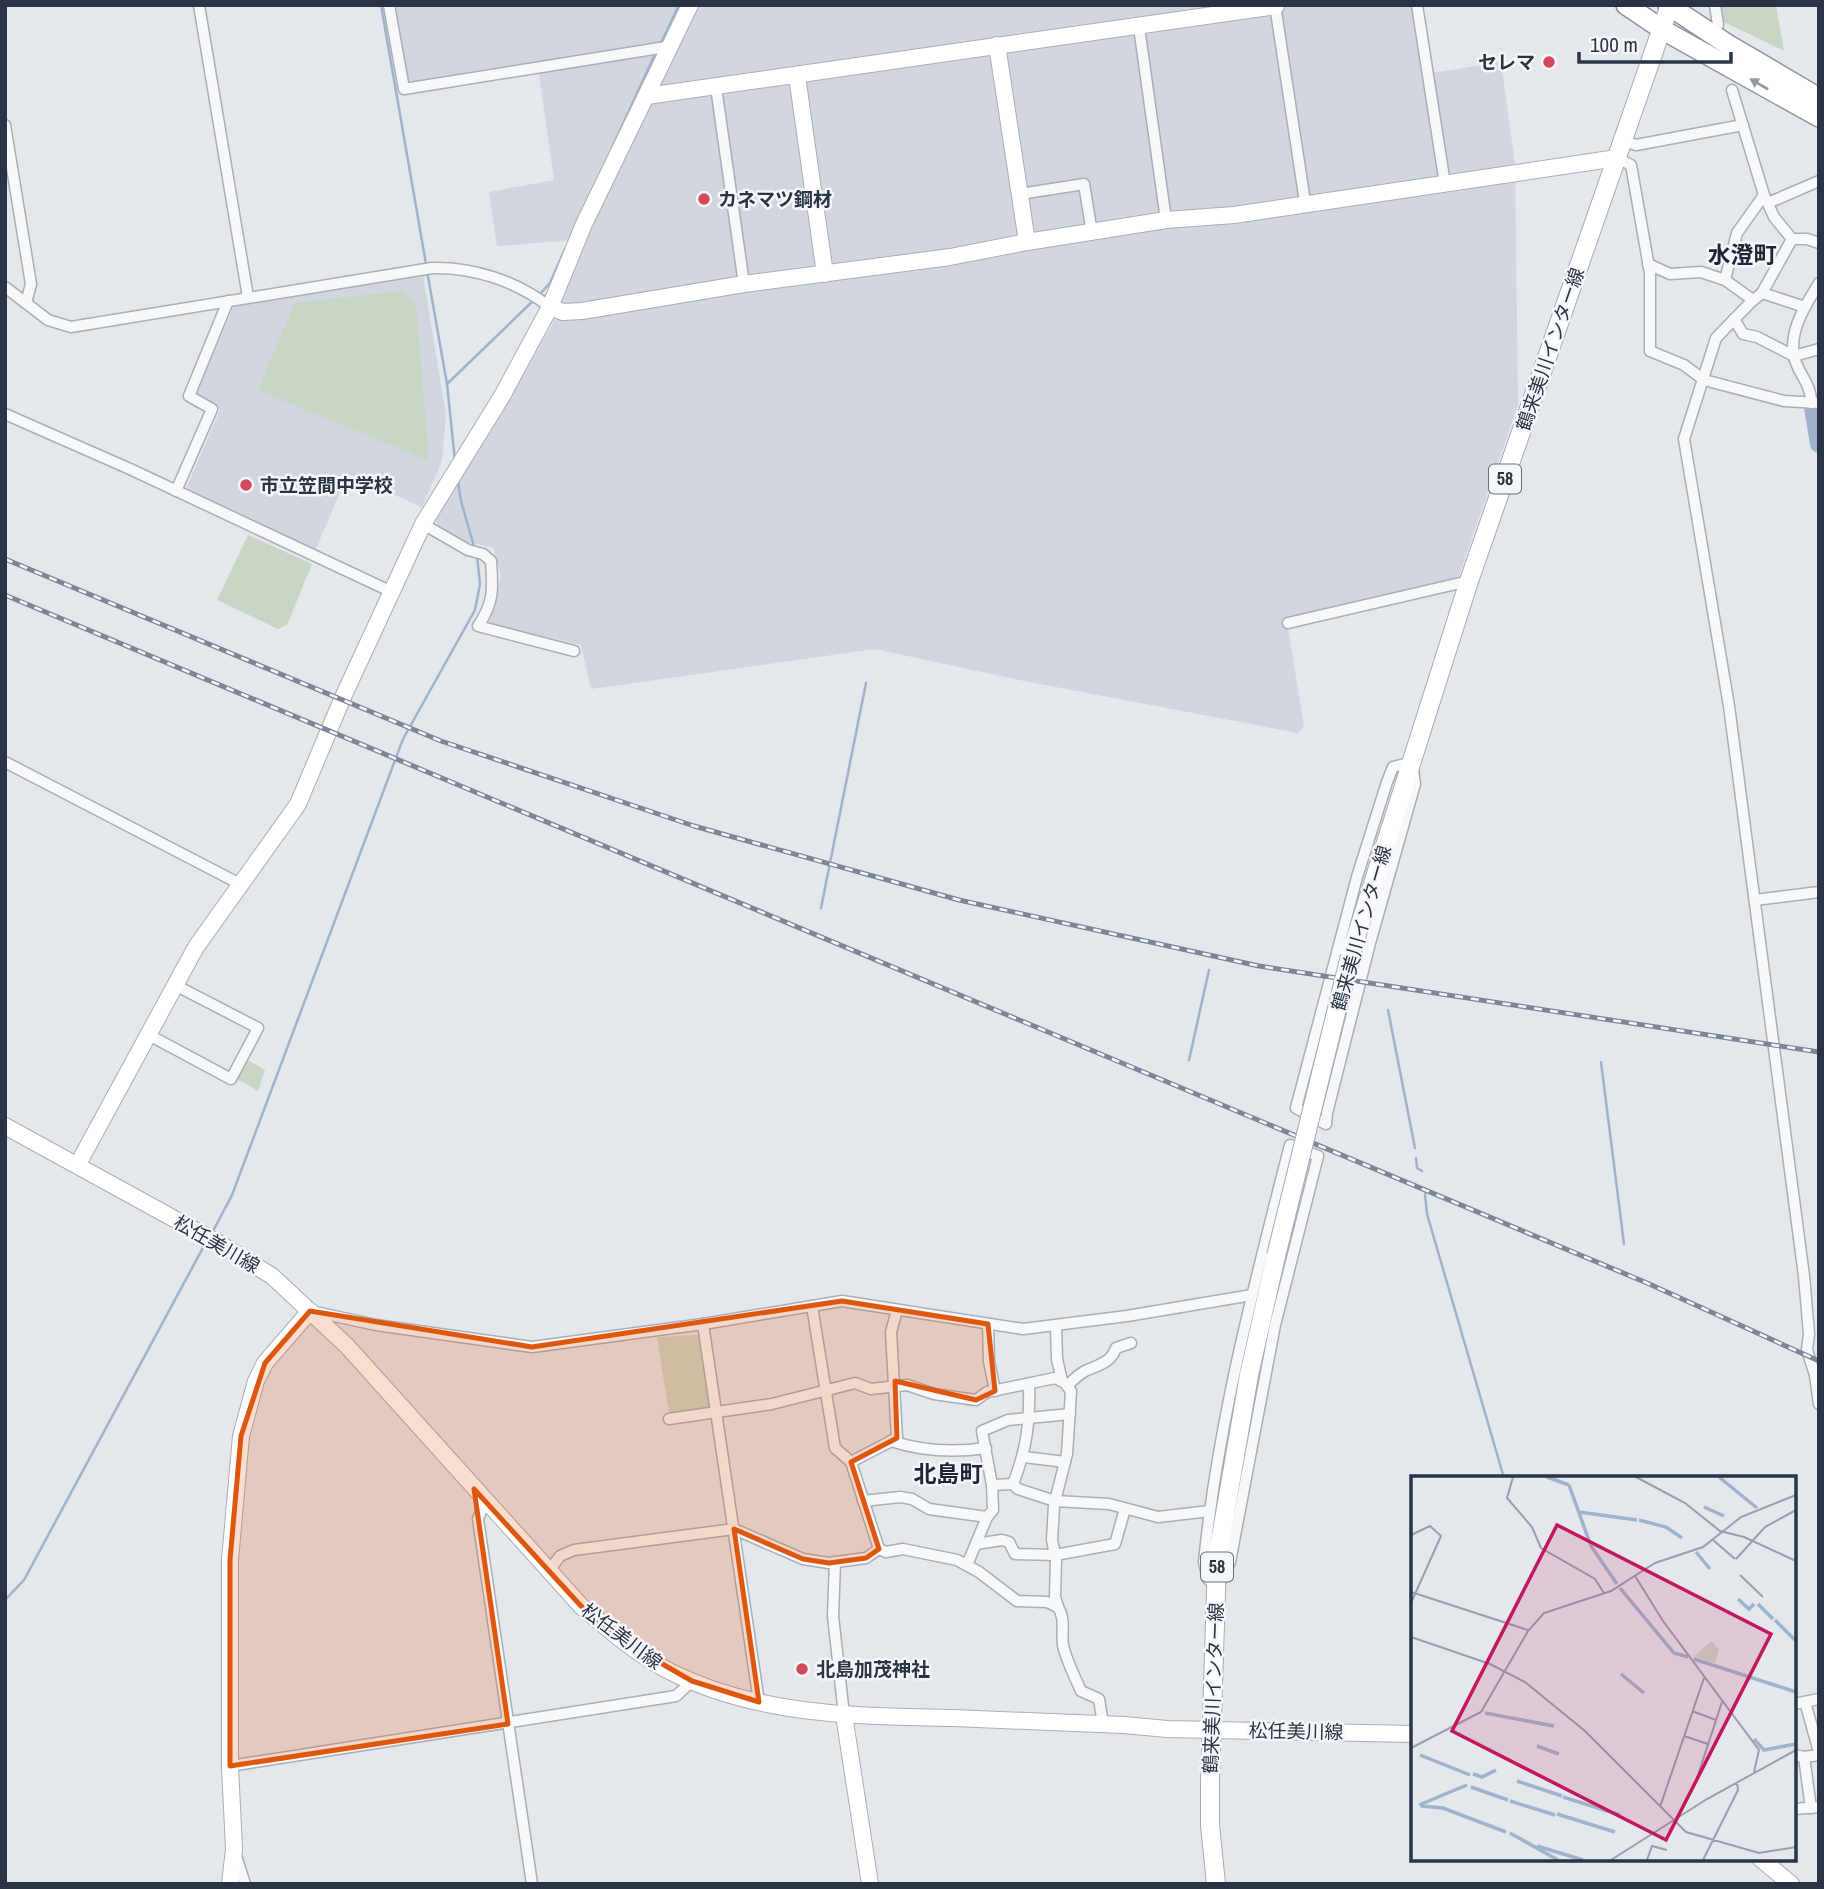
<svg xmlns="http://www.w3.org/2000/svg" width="1824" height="1889" font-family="'Archivo Narrow','Noto Sans JP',sans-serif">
<rect width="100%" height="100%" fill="#e4e7ec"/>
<!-- built -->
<g fill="#d2d6de">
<path d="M392,5H1412L1426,74L1501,62L1515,164L1518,405L1458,579L1287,621L1304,727L1298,733L1019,680L875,649L591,689L581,645L489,623L501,576L493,547L466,542L439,526L435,519L499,418L552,325L587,239L497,246L489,192L554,180L538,67L407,85Z"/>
<path d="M423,275L446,415L442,461L422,507L348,474L315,551L185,491L220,410L196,395L234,306Z"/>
</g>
<!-- green -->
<g fill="#c9d6c5">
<path d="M1721,5H1776L1784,51L1724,22Z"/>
<path d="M402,291L416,304L429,461L258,390L295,303Z"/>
<path d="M248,535L312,564L287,625L278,629L217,600Z"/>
<path d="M248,1060L265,1070L258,1091L237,1079Z"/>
<path d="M697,1335L700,1339L709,1404L708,1408L669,1413L657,1337Z"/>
</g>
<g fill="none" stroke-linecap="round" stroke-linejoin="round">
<!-- stream -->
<g stroke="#9fb4cc" stroke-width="2.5">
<path d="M381,5L426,264"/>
<path d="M661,43L679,5"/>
<path d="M612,148L656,52"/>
<path d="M427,271L447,384L455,461"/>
<path d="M539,295L550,283L565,249"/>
<path d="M447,384L535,299"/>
<path d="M458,482L461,501L475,550"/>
<path d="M821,908L866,683"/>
<path d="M1388,1010L1415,1148"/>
<path d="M1189,1060L1209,970"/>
<path d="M1601,1062L1624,1244"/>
<path d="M1416,1158L1417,1168L1422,1171"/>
<path d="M1425,1194L1427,1214L1504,1478"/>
<path d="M212,1233L232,1195L403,739L475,610L480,584L477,556"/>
<path d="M5,1600L24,1580L205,1244"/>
</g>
<!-- river -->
<path stroke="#9fb4cc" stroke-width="18" d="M1813,407L1819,444"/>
<!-- street casing -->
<g stroke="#a9aeb7" stroke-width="13">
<g id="street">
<path d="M199,5L248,297"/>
<path d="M389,5L404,89L672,46"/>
<path d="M1275,5L1305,202"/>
<path d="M1417,5L1445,184"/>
<path d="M1715,5L1718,25"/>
<path d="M1139,27L1166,220"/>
<path d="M716,87L744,284"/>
<path d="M1732,90L1764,195L1774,217L1792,239"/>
<path d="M5,125L31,284L26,303"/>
<path d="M1624,141L1636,145L1743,125"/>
<path d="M1617,158L1631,165L1650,273V351L1684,365L1704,380L1784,401L1819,403"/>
<path d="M1020,194L1084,184L1092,233"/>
<path d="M1768,203L1819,181"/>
<path d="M1792,239L1762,293L1751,302L1716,338L1684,439L1729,706L1804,1276L1809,1334L1807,1350L1815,1375L1819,1404"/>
<path d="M1792,239H1807L1819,243"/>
<path d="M1648,264L1670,274L1701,272L1725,280L1753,300"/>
<path d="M1725,280L1737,233L1764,195"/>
<path d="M5,287L48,320L71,327L432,268C474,267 516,281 550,307"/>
<path d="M1762,293L1805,307"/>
<path d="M1734,319L1743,334L1757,337L1794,356L1819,349"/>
<path d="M1811,403C1812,384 1797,373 1794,356C1789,329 1806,305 1819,283"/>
<path d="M5,414L130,469L392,592"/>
<path d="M176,491L212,409L189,396L228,301"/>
<path d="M423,524L468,550L483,554L491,561C493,589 494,603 478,626L574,651"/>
<path d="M1288,623L1469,581"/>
<path d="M5,762L240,884"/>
<path d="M1412,762L1415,784L1370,943L1327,1113L1326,1124L1296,1108L1357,877L1387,782L1393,767Z"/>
<path d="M1755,900L1819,892"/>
<path d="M149,1035L231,1079L258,1028L175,985"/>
<path d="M1290,1145L1318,1156L1275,1325L1230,1562L1217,1588L1208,1579L1204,1562C1218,1421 1255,1282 1290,1145Z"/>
<path d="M812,1306L835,1448L851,1462L879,1549"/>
<path d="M311,1311L376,1325L532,1347L703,1324L842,1301L1023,1329L1127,1316L1252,1295"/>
<path d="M703,1324L759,1702"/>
<path d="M988,1324L989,1361L995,1391"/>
<path d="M1056,1326L1057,1359L1062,1381"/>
<path d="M1067,1386C1073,1380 1078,1375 1085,1371C1098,1365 1111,1363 1116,1348L1131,1343"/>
<path d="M669,1419L772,1404L855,1383L871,1389L907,1385L934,1394L976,1400L987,1392L1055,1378L1065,1383L1071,1391L1067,1454L1054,1505L1052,1540L1056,1560L1055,1597L1058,1607"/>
<path d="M891,1441C922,1451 953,1453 986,1448"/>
<path d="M1024,1457L1065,1462"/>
<path d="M851,1462L897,1438L891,1332L897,1310"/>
<path d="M1013,1484L1018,1489L1055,1501L1109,1504L1158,1517L1210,1511"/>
<path d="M992,1485L1013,1484C1027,1448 1030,1422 1029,1384"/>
<path d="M485,1501L478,1519L532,1884"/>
<path d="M863,1501L900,1497L912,1499L929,1509L987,1517"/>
<path d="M976,1544L1002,1540L1009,1542L1015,1554L1055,1555L1115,1544L1125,1509"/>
<path d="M835,1562L833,1616L844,1715"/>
<path d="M967,1565L987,1517L993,1510L992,1485L982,1431L1008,1420L1070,1414"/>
<path d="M549,1571L560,1556L574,1550L734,1529L803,1559L829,1563L866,1558L879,1549L886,1552L903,1549L957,1560L979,1572L1017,1601L1047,1602L1058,1607C1066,1620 1061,1631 1063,1645C1066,1660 1075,1677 1081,1691L1099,1699L1103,1724"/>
<path d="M1805,1702L1819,1752"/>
<path d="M1794,1704L1819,1699"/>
<path d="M1794,1755L1804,1757L1819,1755"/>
<path d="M1804,1757L1811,1808"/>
<path d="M230,1766L676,1696L692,1681"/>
<path d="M1794,1809L1819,1807"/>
<path d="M236,1856L245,1884"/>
</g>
</g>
<!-- secondary casing -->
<g stroke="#a9aeb7" stroke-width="18">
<g id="secondary">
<path d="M997,45L1027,242"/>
<path d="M797,76L825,274"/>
<path d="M647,96L1276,6"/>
<path d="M550,307L563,312L582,311L744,284L950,257L1027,242L1166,220L1234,215L1617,158"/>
<path d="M5,1126L220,1244L272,1276L347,1346L581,1606C609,1630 638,1655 671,1672C759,1716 857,1716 953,1718C1010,1720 1067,1723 1124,1725L1167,1729L1413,1734"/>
<path d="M78,1164L196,947L298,804L343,697L423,524L502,396L550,307L584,224L690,5"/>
<path d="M844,1715L870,1884"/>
<path d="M1761,1859L1791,1884"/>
<path d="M230,1884L234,1849L230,1766V1560L241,1436L256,1381L265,1363L310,1311"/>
</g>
</g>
<!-- primary casing -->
<g stroke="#a3abb8" stroke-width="20">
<g id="primary">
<path d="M1350,956L1469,581L1670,5"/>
<path d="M1216,1884L1210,1825V1781L1217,1560L1249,1375L1276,1256"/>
</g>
</g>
<!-- highway casing -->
<g stroke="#8b94a3" stroke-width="22">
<g id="highway">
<path d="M1626,5L1663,30L1819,117"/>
<path d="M1668,5L1727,44L1819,98"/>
</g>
</g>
<!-- street -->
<use href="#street" stroke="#f7f8fa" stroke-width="10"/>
<!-- secondary -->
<use href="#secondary" stroke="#fff" stroke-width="16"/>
<!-- primary -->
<use href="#primary" stroke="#fff" stroke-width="18"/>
<!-- highway -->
<use href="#highway" stroke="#fff" stroke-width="19"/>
<!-- rail casing -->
<g stroke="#7d8696" stroke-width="5">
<g id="rail">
<path d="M5,559L441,741L694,826L959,900L1259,966L1819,1052"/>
<path d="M5,595L1647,1283L1819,1361"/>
</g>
</g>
<!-- rail -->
<use href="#rail" stroke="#f4f6f9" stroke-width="2.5" stroke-dasharray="8" stroke-linecap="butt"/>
<!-- primary-bridge casing -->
<g stroke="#a3abb8" stroke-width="20" stroke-linecap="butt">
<path id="primary-bridge" d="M1276,1256L1350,956"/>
</g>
<!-- primary-bridge -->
<use href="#primary-bridge" stroke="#fff" stroke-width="18"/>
</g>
<!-- one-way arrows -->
<defs><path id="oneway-solid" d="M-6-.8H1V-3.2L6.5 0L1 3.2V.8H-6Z" transform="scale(1.75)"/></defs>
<use fill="#959aa2" href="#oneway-solid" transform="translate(1759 84) rotate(-150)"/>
<!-- marked area -->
<path fill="#df570f" fill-opacity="0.2" stroke="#df570f" stroke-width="5" stroke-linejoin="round" d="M842,1301L988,1324L995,1391L976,1400L895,1381L897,1438L851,1462L879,1549L866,1558L829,1563L803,1559L734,1529L759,1702L692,1681L624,1642L581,1606L474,1489L508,1724L230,1766V1560L241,1436L265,1363L310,1311L532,1347Z"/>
<!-- markers -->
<g fill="#d1495b" stroke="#f4f6f9" stroke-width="2.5">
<circle cx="1549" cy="62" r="7"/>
<circle cx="704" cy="199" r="7"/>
<circle cx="246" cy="485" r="7"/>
<circle cx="802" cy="1669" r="7"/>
</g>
<g text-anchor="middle" stroke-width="5" stroke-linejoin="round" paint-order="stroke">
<!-- shield labels -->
<g fill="#f4f6f9" stroke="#676e7b" stroke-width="2">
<rect x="1489" y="464.5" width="32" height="29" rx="5"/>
<rect x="1201" y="1552.5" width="32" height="29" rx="5"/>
</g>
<g font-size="18" font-weight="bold" fill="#2b3445">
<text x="1505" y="485">58</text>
<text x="1217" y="1573">58</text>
</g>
<!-- poi labels -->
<g font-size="19" font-weight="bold" fill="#2b3445" stroke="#f4f6f9" text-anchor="start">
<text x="1535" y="69" text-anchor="end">セレマ</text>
<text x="718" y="206">カネマツ鋼材</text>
<text x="260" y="492">市立笠間中学校</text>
<text x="816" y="1676">北島加茂神社</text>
</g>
<!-- street labels -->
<g font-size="19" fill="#2b3445" stroke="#f4f6f9">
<text transform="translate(1550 349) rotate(-71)" y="7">鶴来美川インター線</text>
<text transform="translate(1361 928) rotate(-74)" y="7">鶴来美川インター線</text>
<text transform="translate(217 1244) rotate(30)" y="7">松任美川線</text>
<text transform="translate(622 1636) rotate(37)" y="7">松任美川線</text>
<text transform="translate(1213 1688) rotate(-88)" y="7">鶴来美川インター線</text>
<text transform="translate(1296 1731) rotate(1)" y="7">松任美川線</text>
</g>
<!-- quarter labels -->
<g font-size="23" font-weight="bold" fill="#1d2536" stroke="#f4f6f9">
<text x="1742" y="263">水澄町</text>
<text x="948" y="1482">北島町</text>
</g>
</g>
<!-- overview -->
<g transform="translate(1411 1476)">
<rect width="385" height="385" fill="#e4e7ec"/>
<path d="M301,165L308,174L304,187L283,180Z" fill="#c9d6c5"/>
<path fill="none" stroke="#9fb4cc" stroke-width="3.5" d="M136,1L158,9M308,1L346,32M158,9L180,70L206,108M293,31L313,40M168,36L226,44M228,44L255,51L271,62M285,76L299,93M209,112L263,177L277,181M327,123L338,133L343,128M347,128L362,143M364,144L385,165M283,183L385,216M210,198L233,217M74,237L143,250M343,263L353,274L385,268M126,270L148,278M9,279L59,299M62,298L71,301L85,294M106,305L151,320M60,311L97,324M152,321L209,339M99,325L144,339M8,329L56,309M10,330L32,332L95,356M146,338L204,356M99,357L147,384M126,370L172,384"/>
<path fill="none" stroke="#9a9fa9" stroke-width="2" d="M102,1L96,22L121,51L130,72L184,103L193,117M225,1L274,27L309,55L333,61L385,85M0,59L19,50L30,60L0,127M302,64L324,83M325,83L354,51L385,34M329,99L352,121M224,100L252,145L348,274L343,296M0,116L117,154M0,161L79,188L114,206L174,255L275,356L348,377L385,371M281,235L305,244M273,260L297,268M0,272L70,236L117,155L133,137L200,115L244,87L292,71L330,41L385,19M286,302L311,226M249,331L293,202M200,384L296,323L385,274M236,384L241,370L256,374M292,384L327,314L326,306"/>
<path fill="#c2185b" fill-opacity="0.15" stroke="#c2185b" stroke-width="3.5" d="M146,49L360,158L255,364L41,255Z"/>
<rect width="385" height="385" fill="none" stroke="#2b3445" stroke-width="3.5"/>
</g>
<!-- border -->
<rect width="1824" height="1889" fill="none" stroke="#2b3445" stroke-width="14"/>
<!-- scale -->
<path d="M1579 52v10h152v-10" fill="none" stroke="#2b3445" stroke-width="3.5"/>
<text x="1590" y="52" font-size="21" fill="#2b3445" stroke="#f4f6f9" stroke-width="5" paint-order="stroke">100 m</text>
</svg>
